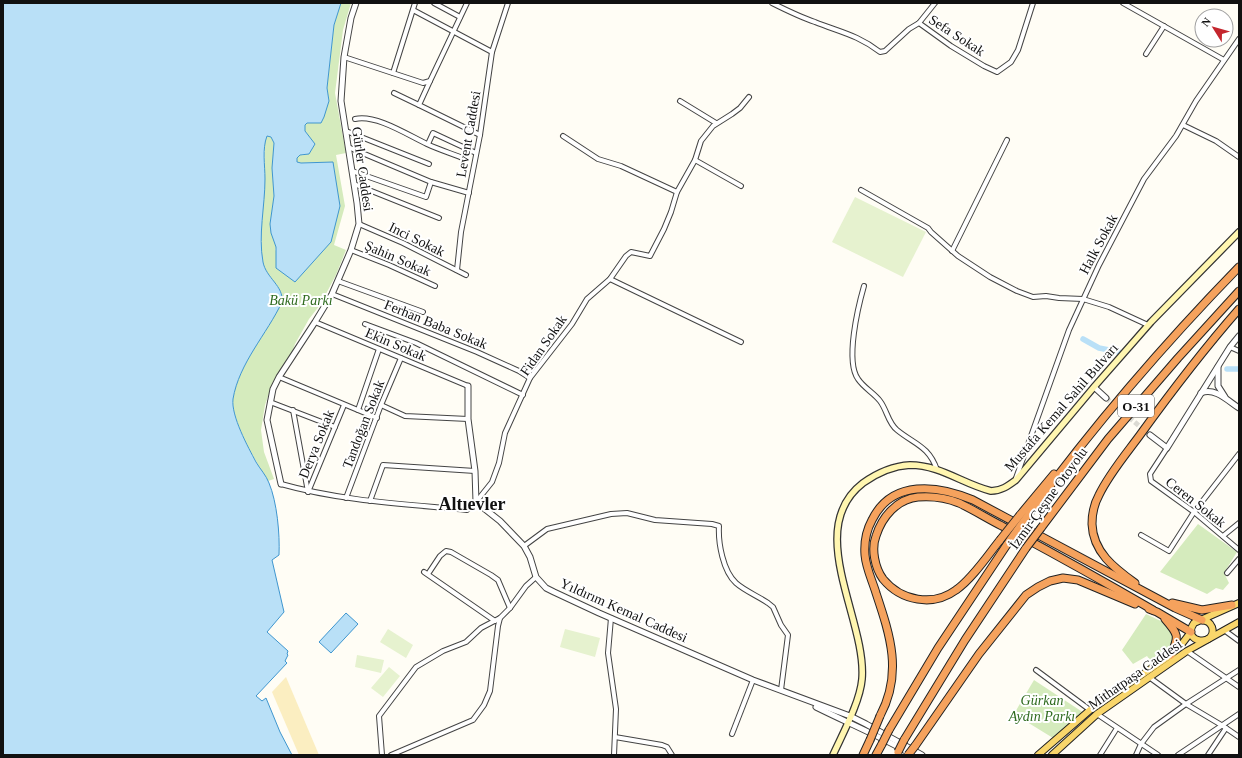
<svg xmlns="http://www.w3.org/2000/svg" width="1242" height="758" font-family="Georgia,serif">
<rect width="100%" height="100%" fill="#fffdf5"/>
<!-- green -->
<g fill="#d5ebbd">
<path d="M341,3H351L343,30L335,93L346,153L336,155L345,206L334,245L346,250L336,275L320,305L309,319L295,344L292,353L273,382L265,405L261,430L264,452L274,479L268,481C256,462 234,425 233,403C232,375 269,329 282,302C284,286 265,277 263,262C259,240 263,216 264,194C265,176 264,159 265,142L267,136L271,137L274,143L272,168L274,196L270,224L276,247L275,251L333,162L301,163L297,162V158L300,155C309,156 311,151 314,144L305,131V125L307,123H320L329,101L327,88L334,25Z"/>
<path d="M1198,524L1237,552L1224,573L1229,583L1223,590L1216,588L1207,594L1160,572Z"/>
<path d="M1146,614L1165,623L1175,637L1169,653L1143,671L1142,670L1152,663L1147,656L1133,664L1122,650Z"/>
<path d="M1034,680L1084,713L1053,738L1014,714Z"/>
</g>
<!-- sand -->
<path fill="#fbeec1" d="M286,677L319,755H299L272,692Z"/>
<!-- pitch -->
<g fill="#e6f2cf">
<path d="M855,197L926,232L903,277L832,242Z"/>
<path d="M388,629L413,645L406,658L380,642Z"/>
<path d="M565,629L600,638L595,657L560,647Z"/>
<path d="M357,655L384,660L381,673L355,667Z"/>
<path d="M389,667L400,676L383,697L371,688Z"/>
</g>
<!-- water -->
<g fill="#b9e0f7" stroke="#3f96cf">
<path d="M3,3H341L334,25L327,88L329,101L324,117L321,123H307L305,125V131L315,144L309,154L300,155L297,158V162L301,163L333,162L340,206L331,242L295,282L276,268V247L271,233L270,224L274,196L272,168L274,143L271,137L267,136C262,149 265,165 265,179C265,206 258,235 263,262C266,278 284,286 282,302C267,334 239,363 233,399C231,416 248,447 256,462C260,469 266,475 269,483C277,502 280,534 279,555L272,560L284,612L267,632L288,651L287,654L288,655L285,661L287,663L256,696L262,701L266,698L280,732L292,755H3Z"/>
<path d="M346,613L358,624L331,653L319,642Z"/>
</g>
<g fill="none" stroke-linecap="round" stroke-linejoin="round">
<!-- canal -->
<g stroke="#b9e0f7" stroke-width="5.5">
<path d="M1083,339L1099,348L1119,352"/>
<path d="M1227,369H1239"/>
</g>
<!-- tertiary-tunnel -->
<path stroke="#dbdad3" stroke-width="5" stroke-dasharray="5 2.5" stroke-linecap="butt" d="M1106,398L1150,435"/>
<!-- minor casing -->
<g stroke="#444" stroke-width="6">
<g id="minor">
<path d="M434,3L460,17"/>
<path d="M772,3C786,10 800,17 815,22C840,32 858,35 880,52L885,51L909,29L919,23L951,46L984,66L997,72L1011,62L1018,50L1033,3"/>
<path d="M1123,3L1224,60"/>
<path d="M413,10L492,52"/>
<path d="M919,23L935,3"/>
<path d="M1146,54L1164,26"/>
<path d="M344,57L423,83L430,81L467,3"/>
<path d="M393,73L415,3"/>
<path d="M430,81L419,105L480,135"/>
<path d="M394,93L419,105"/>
<path d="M680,101L716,123"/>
<path d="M355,119C376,114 408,135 427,144C440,150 453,154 465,159"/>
<path d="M1183,125L1216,141L1239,157"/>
<path d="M346,131L429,164"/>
<path d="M563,136L598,159L621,166L677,192"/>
<path d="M428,144L433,133L476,153"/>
<path d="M348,147L431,182L469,193"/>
<path d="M695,160L741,186"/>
<path d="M352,171L426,197L431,182"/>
<path d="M354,184L439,218"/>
<path d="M861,190L928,228L931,232L958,256L990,277L1017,291L1033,297L1046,296L1059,298L1083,299L1109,307L1148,325"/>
<path d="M359,224L403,243L466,275"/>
<path d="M351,250L389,265L435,286"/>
<path d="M952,251L1007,140"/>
<path d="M457,270L461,232L480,135L492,52L508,3"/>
<path d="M610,279L741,342"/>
<path d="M338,281L423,312"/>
<path d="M864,286C858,307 845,361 858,379C864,388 874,393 880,401C887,410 888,423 897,430C914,444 929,446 937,470"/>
<path d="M332,294L477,352L519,371L530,378"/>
<path d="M315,322L468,386"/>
<path d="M365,324L416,343L523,395"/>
<path d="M1230,347L1239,351"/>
<path d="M279,377L377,418"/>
<path d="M270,402L335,427"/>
<path d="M381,405L405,416L468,419"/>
<path d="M293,410L308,492"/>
<path d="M358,410L379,349"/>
<path d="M1167,448L1150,474L1151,481L1194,512L1239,550"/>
<path d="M1016,478L1069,330L1099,265L1144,179L1176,136L1196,101L1239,39"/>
<path d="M281,484C341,501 404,504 467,510L476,502L492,482L499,463L505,433L530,378L572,324L587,299L610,279L626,256L631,252L650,256L664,229L671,212L677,192L695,160L701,141L713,126L732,114L740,108L749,97"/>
<path d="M308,492L344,405"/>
<path d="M346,498L381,405L401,358"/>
<path d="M370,501L383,465L475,471"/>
<path d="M1141,535L1169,551L1194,512L1239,454"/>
<path d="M1223,536L1239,523"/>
<path d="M524,546L547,529L611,514L627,513L655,520L712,524L719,526C718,543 723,571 736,583C745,591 758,596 768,603L773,607L781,625L788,635L781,690"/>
<path d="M424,572L495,621"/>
<path d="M1227,573L1239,559"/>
<path d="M428,574L440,556L446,551L451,552L491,575L498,580L510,608"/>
<path d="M611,618L608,653L616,709L614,755"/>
<path d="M1224,630L1239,641"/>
<path d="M1187,651L1239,687"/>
<path d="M1036,670L1090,710"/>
<path d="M1149,677L1186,704L1223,726L1239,737"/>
<path d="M1097,714L1158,755"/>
<path d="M732,734L753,680"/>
<path d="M615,737L662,745L667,747L672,755"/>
<path d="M382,755L379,716L416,667L443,651L466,642L481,628L500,618L510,608L526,586L536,577"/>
<path d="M391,755L473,720L484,705L490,691L498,626L500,618"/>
<path d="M1100,755L1117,728"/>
<path d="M1136,755L1141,744L1154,727L1186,704L1239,670"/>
<path d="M1178,755L1239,714"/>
<path d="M1208,755L1226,728"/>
</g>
</g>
<!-- tertiary casing -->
<g stroke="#444" stroke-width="7">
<g id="tertiary">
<path d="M1218,367V386L1225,397"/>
<path d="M468,386V419L475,471L476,502L500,521L524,546L530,557L536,577L546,588L554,592L599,613L753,680L850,716L866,724L922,755"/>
<path d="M1094,387L1106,398"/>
<path d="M1201,393C1215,387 1228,401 1239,408"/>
<path d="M1150,435L1167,448L1230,347L1239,336"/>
<path d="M281,484L267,420L273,389L279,377L315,322L332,294L351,250L359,224L357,203L341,101L344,57L351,18L356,3"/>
<path d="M816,707C848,723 882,737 913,755"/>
</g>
</g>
<!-- secondary casing -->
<g stroke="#333" stroke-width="8">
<path id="secondary" d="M833,755C843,733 860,702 862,679C867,620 803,529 863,483C877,473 893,466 910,465C940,465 963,484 991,491C1001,491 1008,486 1016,480L1094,387L1151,322L1239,232"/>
</g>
<!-- primary casing -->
<g stroke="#222" stroke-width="8">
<g id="primary">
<path d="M1202,620C1207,621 1210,622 1212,627C1218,647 1180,644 1194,623L1239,603"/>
<path d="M1038,755L1090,710L1171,655L1181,645L1191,632"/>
<path d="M1052,755L1097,714L1187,651L1239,622"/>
</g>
</g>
<!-- motorway casing -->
<g stroke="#222" stroke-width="9">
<g id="motorway">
<path d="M1020,515L1054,474"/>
<path d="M1026,518C1091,429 1162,346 1239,267"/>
<path d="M1041,528L1108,439L1178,358L1239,291"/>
<path d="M1000,540C988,555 972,579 956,590C933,607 901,601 883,579C875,568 871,549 876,536C882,517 897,499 918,497C931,496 947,498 959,503C974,510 988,519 1002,526C1053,553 1103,581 1153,610"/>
<path d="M1135,583C1114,568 1093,552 1092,524C1092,514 1094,504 1099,495C1109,474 1126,454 1140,435C1171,392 1204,349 1239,309"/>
<path d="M1172,603L1202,610L1232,605"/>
<path d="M1149,609L1157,612L1191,632"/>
<path d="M1165,619C1179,635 1179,636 1171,655"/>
<path d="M880,716C903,673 890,635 876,593C872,580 866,568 865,555C864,542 866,531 872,520C892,479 938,485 973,500L1175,608L1202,620"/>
<path d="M889,730L938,648L1010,540"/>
<path d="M904,740L965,640L1026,548"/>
<path d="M915,746L979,654L1026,595L1038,587L1050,581L1063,578L1078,580L1135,604"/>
<path d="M863,755L870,740"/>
<path d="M876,755L882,744"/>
</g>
</g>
<!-- minor -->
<use href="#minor" stroke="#fff" stroke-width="4"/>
<!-- tertiary -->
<use href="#tertiary" stroke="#fff" stroke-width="5"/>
<!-- secondary -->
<use href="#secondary" stroke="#fff6b0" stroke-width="5.5"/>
<!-- primary -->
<use href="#primary" stroke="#f9d66b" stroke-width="6"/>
<!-- motorway -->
<use href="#motorway" stroke="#f5a25d" stroke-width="7"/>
<!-- motorway-bridge casing -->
<g stroke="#222" stroke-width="9" stroke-linecap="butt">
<g id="motorway-bridge">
<path d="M1000,540L1020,515"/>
<path d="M1010,540L1026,518"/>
<path d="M1026,548L1041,528"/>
<path d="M870,740L880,716"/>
<path d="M882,744L889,730"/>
<path d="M898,752L904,740"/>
<path d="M908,755L915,746"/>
</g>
</g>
<!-- motorway-bridge -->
<use href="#motorway-bridge" stroke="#f5a25d" stroke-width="7"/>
</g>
<g text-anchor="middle" stroke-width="4" stroke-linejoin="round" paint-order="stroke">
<!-- shield labels -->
<rect fill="#fff" stroke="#585858" stroke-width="1" x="1118" y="395" width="36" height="22" rx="3"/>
<g font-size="13" font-weight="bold" fill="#111">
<text x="1136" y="411">O-31</text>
</g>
<!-- street labels -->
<g font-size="14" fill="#111" stroke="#fff">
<text transform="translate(957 35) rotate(33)" y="5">Sefa Sokak</text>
<text transform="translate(468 134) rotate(-80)" y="5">Levent Caddesi</text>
<text transform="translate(363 169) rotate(82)" y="5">Gürler Caddesi</text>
<text transform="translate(417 239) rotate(26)" y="5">Inci Sokak</text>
<text transform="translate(1098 244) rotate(-62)" y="5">Halk Sokak</text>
<text transform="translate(398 258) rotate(23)" y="5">Şahin Sokak</text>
<text transform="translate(436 324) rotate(22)" y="5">Ferhan Baba Sokak</text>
<text transform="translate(396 344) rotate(23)" y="5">Ekin Sokak</text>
<text transform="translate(543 345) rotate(-55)" y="5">Fidan Sokak</text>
<text transform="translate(1061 407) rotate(-49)" y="5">Mustafa Kemal Sahil Bulvarı</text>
<text transform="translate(363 424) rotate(-69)" y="5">Tandoğan Sokak</text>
<text transform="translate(316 444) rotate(-68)" y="5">Derya Sokak</text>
<text transform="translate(1048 498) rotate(-54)" y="5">İzmir-Çeşme Otoyolu</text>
<text transform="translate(1196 502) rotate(38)" y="5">Ceren Sokak</text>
<text transform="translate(624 610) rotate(24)" y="5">Yıldırım Kemal Caddesi</text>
<text transform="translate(1135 674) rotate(-35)" y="5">Mithatpaşa Caddesi</text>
</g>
<!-- park labels -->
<g font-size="14" font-style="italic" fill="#2f6b1f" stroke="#fff">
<text x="301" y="305">Bakü Parkı</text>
<text x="1042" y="705">Gürkan<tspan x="1042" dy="16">Aydın Parkı</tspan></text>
</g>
<!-- district labels -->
<g font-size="18" font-weight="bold" fill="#111" stroke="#fff">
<text x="472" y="510">Altıevler</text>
</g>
</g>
<!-- border -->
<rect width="1242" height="758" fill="none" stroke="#111111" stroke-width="8"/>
<!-- north arrow -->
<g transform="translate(1214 28) rotate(307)"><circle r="19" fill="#ffffff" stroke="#a0a0a0"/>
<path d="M0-3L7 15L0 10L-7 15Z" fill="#c4262e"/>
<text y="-6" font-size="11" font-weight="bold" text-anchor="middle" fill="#111111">N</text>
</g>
</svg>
